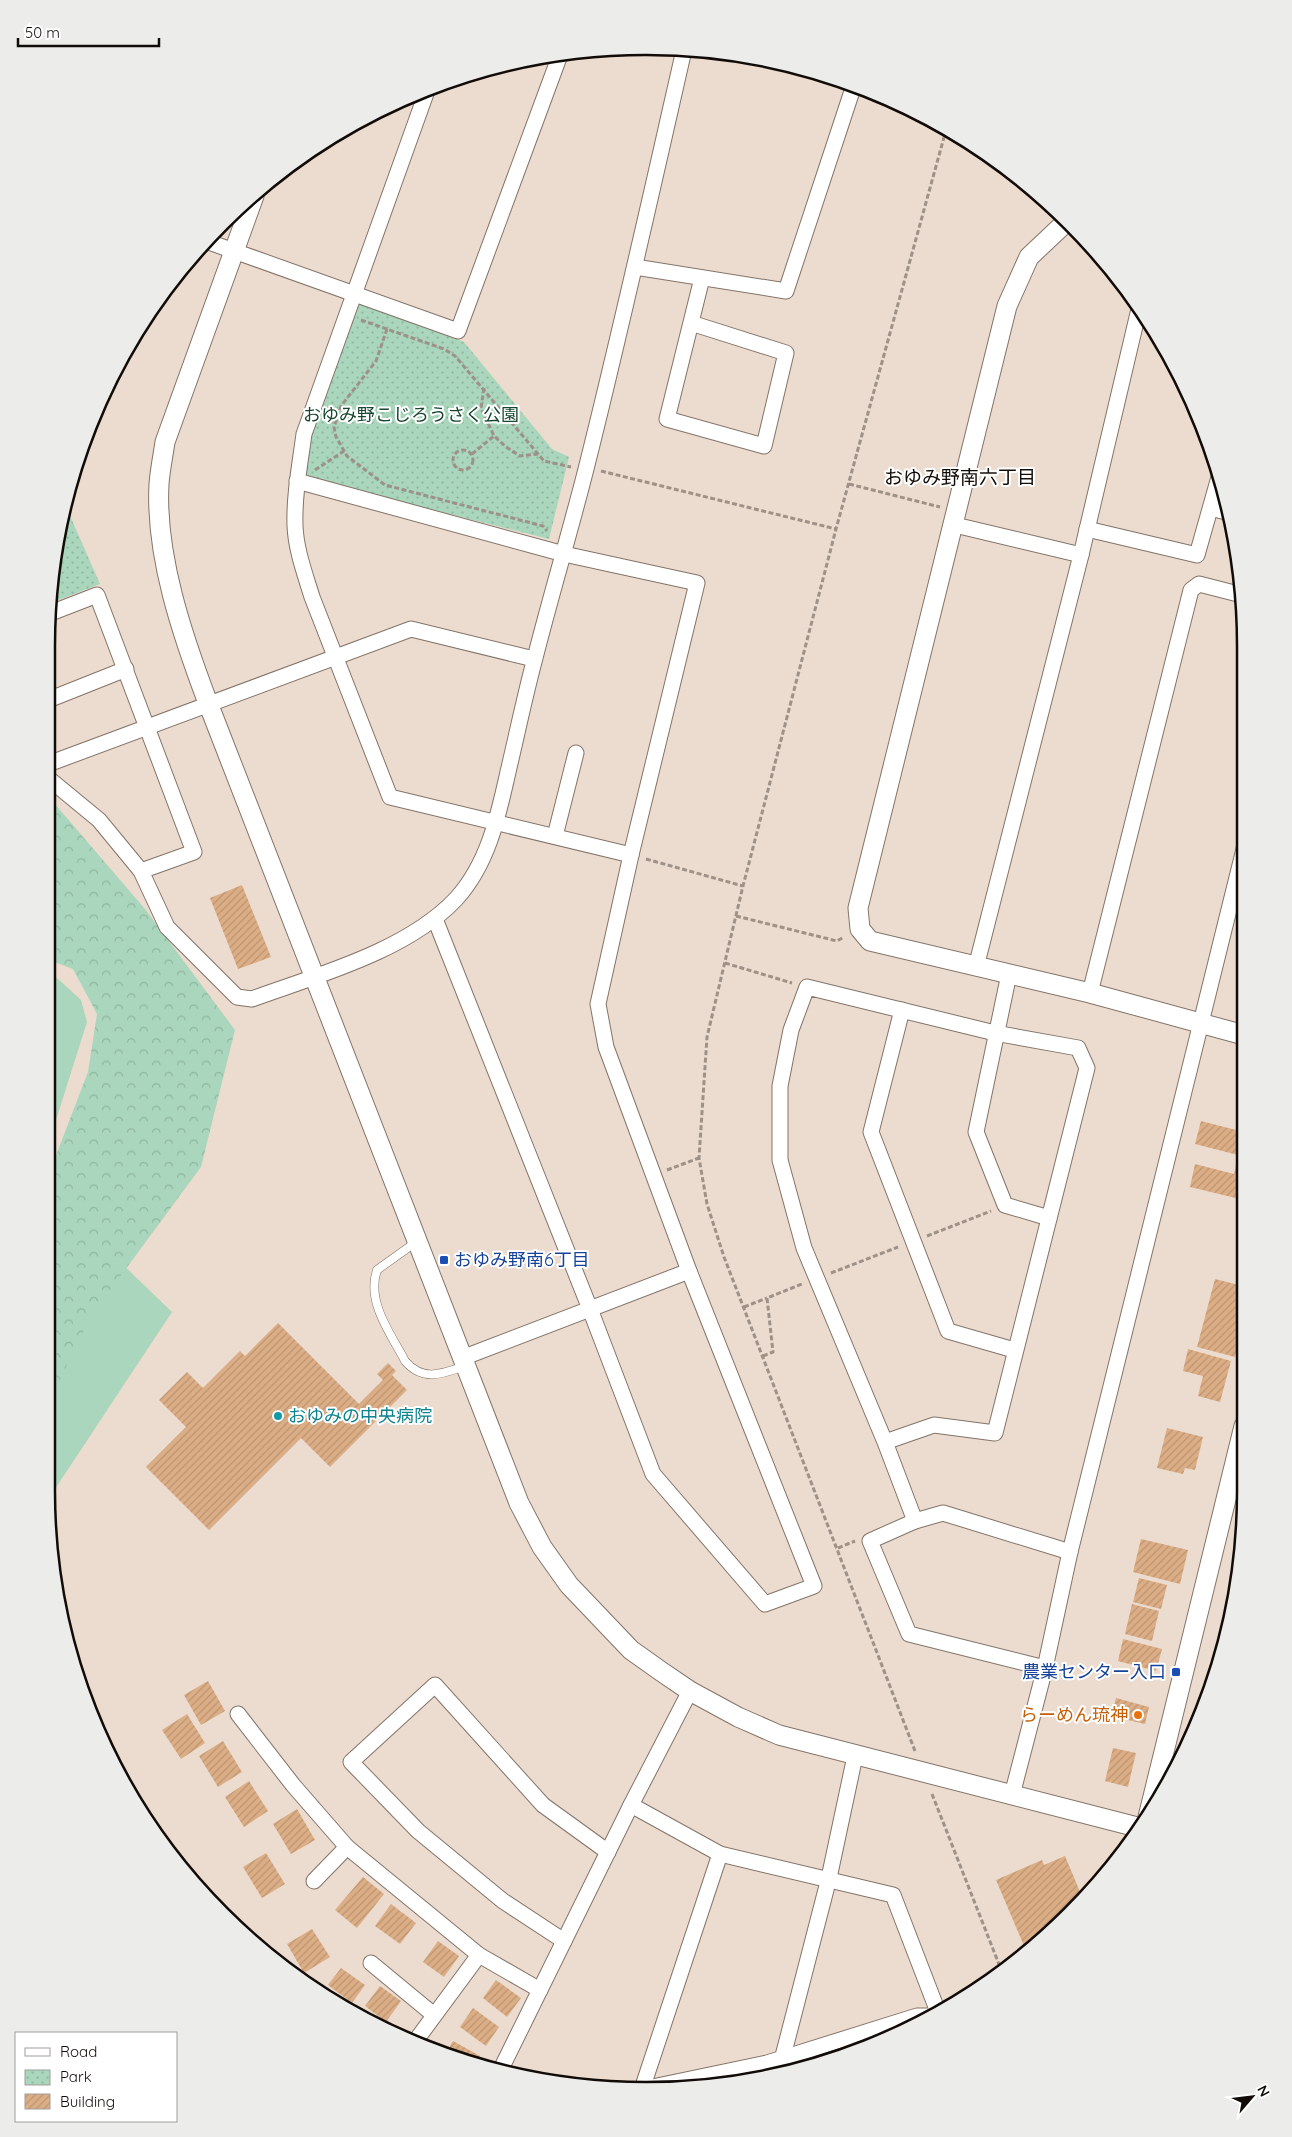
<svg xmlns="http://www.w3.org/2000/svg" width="1292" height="2137" font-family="Quicksand,'Noto Sans JP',sans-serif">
<defs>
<pattern id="forest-crowns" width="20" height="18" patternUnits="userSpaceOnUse" patternTransform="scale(1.25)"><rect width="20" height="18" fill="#a9d6bc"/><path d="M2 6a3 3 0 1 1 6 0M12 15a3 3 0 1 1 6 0" fill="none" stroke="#90b6a0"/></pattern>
<pattern id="park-dots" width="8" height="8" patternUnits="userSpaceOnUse" patternTransform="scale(1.25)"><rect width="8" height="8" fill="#a9d6bc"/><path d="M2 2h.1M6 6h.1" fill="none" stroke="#90b6a0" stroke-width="1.8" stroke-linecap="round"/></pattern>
<pattern id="building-hatch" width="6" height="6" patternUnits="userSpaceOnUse" patternTransform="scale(1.25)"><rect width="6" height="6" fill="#dcae86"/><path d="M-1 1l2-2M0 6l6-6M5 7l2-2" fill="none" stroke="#bc9472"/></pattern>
</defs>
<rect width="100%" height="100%" fill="#ecdccf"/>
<!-- green -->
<g fill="#a9d6bc">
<path d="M49,975L57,978L81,1000L87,1022L50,1139Z"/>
<path d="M50,1156L64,1208L172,1312L51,1495Z"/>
</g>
<!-- forest -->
<path fill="url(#forest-crowns)" d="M48,796L145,909L235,1030L201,1167L91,1316L51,1398L50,1171L88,1072L97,1014L73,969L49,960Z"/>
<!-- park -->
<g fill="url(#park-dots)">
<path d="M357,301L464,342L552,449L569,457L549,539L305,478L311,429Z"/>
<path d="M67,509L100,584L48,604Z"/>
</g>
<!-- building -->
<g fill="url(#building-hatch)">
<path d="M242,885L271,957L238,969L210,898Z"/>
<path d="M1201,1121L1244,1132V1200L1190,1187L1195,1164L1234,1174L1238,1155L1195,1144Z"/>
<path d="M1240,1278L1244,1279V1320L1235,1357L1197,1347L1215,1279L1239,1285Z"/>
<path d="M278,1323L359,1404L383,1380L377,1374L388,1363L396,1371L392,1375L407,1390L330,1467L301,1438L209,1530L146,1467L186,1427L159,1400L187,1372L203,1388L240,1351L245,1356Z"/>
<path d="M1188,1349L1231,1361L1220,1402L1198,1396L1203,1376L1183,1371Z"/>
<path d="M1167,1428L1203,1437L1195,1470L1185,1468L1183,1474L1157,1468Z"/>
<path d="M1141,1539L1188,1550L1180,1584L1133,1572Z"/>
<path d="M1139,1578L1167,1585L1161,1609L1133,1602Z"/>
<path d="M1132,1604L1159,1611L1152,1641L1125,1634Z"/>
<path d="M1123,1639L1162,1649L1156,1671L1118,1661Z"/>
<path d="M208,1681L225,1711L201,1725L184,1695Z"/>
<path d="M1116,1698L1149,1707L1145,1724L1111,1716Z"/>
<path d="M187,1714L205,1743L181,1759L162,1730Z"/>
<path d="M223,1741L242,1772L218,1787L199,1756Z"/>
<path d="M1113,1748L1136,1753L1128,1787L1105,1781Z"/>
<path d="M249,1781L268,1811L244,1827L225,1797Z"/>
<path d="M297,1809L315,1840L291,1854L273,1824Z"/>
<path d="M266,1853L285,1884L262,1898L243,1867Z"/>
<path d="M1065,1856L1083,1899L1070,1915L1027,1953L996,1880L1042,1860L1044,1865Z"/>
<path d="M363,1877L384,1894L357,1928L335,1910Z"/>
<path d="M391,1904L416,1923L400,1944L375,1926Z"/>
<path d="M312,1929L330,1957L304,1973L287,1944Z"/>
<path d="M438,1941L459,1956L444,1977L423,1962Z"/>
<path d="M341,1968L365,1985L352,2003L328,1985Z"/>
<path d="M496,1980L521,1998L507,2017L483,1998Z"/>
<path d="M380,1986L401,2001L386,2022L365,2006Z"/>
<path d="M473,2008L499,2027L486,2046L460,2027Z"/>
<path d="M453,2041L480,2056L475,2065L445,2055Z"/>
</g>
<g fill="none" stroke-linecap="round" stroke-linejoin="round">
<!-- service casing -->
<g stroke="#837468" stroke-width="9">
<path id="service" d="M416,1242L377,1270C366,1302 391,1334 405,1361C423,1382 442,1374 465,1366"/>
</g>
<!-- minor casing -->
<g stroke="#837468" stroke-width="17">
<g id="minor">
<path d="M428,88L304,434C300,464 294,495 295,526C296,550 305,574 312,597L390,797L631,855"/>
<path d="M206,241L458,331L560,55"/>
<path d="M635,267L786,291L854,85"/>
<path d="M691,323L786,353L764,446L667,419L702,278"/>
<path d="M297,481L564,554L697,583L631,855L598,1004L606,1047L689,1271L814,1586L765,1604L653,1474L590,1309L435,919"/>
<path d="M1211,508L1226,512"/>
<path d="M955,525L1081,555"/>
<path d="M1087,529L1197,555L1219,477"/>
<path d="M48,614L97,595L194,852L141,871"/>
<path d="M48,700L126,669"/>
<path d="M48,764L411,629L534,659"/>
<path d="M48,778L99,820L141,871L167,927L237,997L252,999C318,975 407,951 456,899C488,864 498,817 508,772C517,734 525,695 535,658C551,595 570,532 586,469C621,330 652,190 684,50"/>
<path d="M555,836L576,753"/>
<path d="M976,967L1081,555L1139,309"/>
<path d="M1009,974L976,1132L1005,1205L1049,1218"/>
<path d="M1090,993L1191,590L1199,584L1242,595"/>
<path d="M902,1010L871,1132L948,1331L1014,1350"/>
<path d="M462,1358L689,1271"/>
<path d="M885,1442L934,1425L995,1433L1087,1068L1078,1048L995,1033L807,987L791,1030L780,1086V1160L804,1248L885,1442L915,1521L943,1513L1070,1552"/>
<path d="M915,1521L870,1541L909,1634L1045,1668"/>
<path d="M238,1714L293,1785L347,1847L479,1955L540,1990"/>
<path d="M1012,1795L1045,1668L1070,1552L1244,849"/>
<path d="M631,1805L720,1854L893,1895L938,2012"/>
<path d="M314,1881L347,1847"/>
<path d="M564,1941L503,1901L418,1831L351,1762L435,1685L543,1805L608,1852"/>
<path d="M371,1963L434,2015"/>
<path d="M414,2043L479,1955"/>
<path d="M783,2056L829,1878L855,1756"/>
<path d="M500,2071L631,1805L690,1691"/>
<path d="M642,2089L720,1854"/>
<path d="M638,2090L767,2063L917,2016H931"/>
</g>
</g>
<!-- tertiary casing -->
<g stroke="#837468" stroke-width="21">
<g id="tertiary">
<path d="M254,196L165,442C163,456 160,470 159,484C155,556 183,637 208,703L519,1503L542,1547L569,1585L631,1650L662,1672L690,1691L738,1717L779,1735L1141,1828"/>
<path d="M1065,223L1029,257L1007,306L858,908L860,929L870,941L1090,993L1244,1035"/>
<path d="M1148,1817L1244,1426"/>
</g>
</g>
<!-- path -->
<g stroke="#9e9188" stroke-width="3" stroke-dasharray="5 2.5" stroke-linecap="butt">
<path d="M361,320L444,349L455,356L544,461L571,467"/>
<path d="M387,329L376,361L341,406L334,427L336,437L347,456L385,485L543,526L547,531"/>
<path d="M484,388L481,408L494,436L506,447L520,456L538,454"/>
<circle cx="463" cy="460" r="10"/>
<path d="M472,454L494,436"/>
<path d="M315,470L344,451"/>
<path d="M601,471L836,529"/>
<path d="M849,484L940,507"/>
<path d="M646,859L743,886"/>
<path d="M736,916L837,941L844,937"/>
<path d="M725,963L792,983"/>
<path d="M667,1170L699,1158"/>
<path d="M927,1236L991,1211"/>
<path d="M831,1273L898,1247"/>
<path d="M744,1307L767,1298"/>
<path d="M763,1356L773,1352L767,1298L802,1284"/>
<path d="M838,1548L855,1541"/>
<path d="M915,1751L724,1257L707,1204L699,1158L707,1037L743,886L836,529L946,130"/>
<path d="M932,1794L1002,1972"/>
</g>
<!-- service -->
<use href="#service" stroke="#fff" stroke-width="8"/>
<!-- minor -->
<use href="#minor" stroke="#fff" stroke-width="15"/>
<!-- tertiary -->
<use href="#tertiary" stroke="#fff" stroke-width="19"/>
</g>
<!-- markers -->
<g fill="#1a4fb4" stroke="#fff" stroke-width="2">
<rect x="439" y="1255" width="10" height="10" rx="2.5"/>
<rect x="1171" y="1667" width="10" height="10" rx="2.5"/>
</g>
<circle fill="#0f9aa8" stroke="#fff" stroke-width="2" cx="278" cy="1416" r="5"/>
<circle fill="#e8710a" stroke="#fff" stroke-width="2" cx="1138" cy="1715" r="5"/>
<g text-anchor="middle" stroke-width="4" stroke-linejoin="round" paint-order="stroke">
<!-- park labels -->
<g font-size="18" fill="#19462f" stroke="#fff">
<text x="411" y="421">おゆみ野こじろうさく公園</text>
</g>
<!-- transit labels -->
<g font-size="18" fill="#164399" stroke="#fff" text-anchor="start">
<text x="454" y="1266">おゆみ野南6丁目</text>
<text x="1166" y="1678" text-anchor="end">農業センター入口</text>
</g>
<!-- culture labels -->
<g font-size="18" fill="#0d838f" stroke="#fff" text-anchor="start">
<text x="288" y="1422">おゆみの中央病院</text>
</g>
<!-- food labels -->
<g font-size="18" fill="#c56008" stroke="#fff" text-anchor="end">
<text x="1128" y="1721">らーめん琉神</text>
</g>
<!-- neighbourhood labels -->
<g font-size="19" fill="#120c08" stroke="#fff">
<text x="960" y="484">おゆみ野南六丁目</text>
</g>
</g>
<!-- crop -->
<path d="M0 0H1292V2137H0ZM646 55H646A591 591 0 0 1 1237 646V1491A591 591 0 0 1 646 2082H646A591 591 0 0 1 55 1491V646A591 591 0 0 1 646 55Z" fill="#ececeb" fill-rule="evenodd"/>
<path fill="none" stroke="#120c08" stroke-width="2.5" d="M646 55H646A591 591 0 0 1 1237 646V1491A591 591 0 0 1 646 2082H646A591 591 0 0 1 55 1491V646A591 591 0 0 1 646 55Z"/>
<!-- legend -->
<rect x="15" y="2032" width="162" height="90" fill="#ffffff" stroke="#a09e9c"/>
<rect x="25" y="2048" width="25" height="8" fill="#ffffff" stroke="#a09e9c"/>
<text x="60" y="2057" font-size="15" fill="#120c08">Road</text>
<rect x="25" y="2070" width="25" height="15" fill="url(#park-dots)" stroke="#a09e9c"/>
<text x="60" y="2082" font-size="15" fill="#120c08">Park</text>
<rect x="25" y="2094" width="25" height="15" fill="url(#building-hatch)" stroke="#a09e9c"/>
<text x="60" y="2107" font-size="15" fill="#120c08">Building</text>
<!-- north arrow -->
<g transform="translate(1252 2097) rotate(62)" stroke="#ffffff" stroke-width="4" paint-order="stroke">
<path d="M0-4L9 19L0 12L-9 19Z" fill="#120c08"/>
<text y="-8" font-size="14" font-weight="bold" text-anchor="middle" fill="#120c08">N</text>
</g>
<!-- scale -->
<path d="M18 38v8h141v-8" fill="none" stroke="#120c08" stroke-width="2.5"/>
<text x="25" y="38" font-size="15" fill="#120c08" stroke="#ffffff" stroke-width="4" paint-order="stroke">50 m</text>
</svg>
